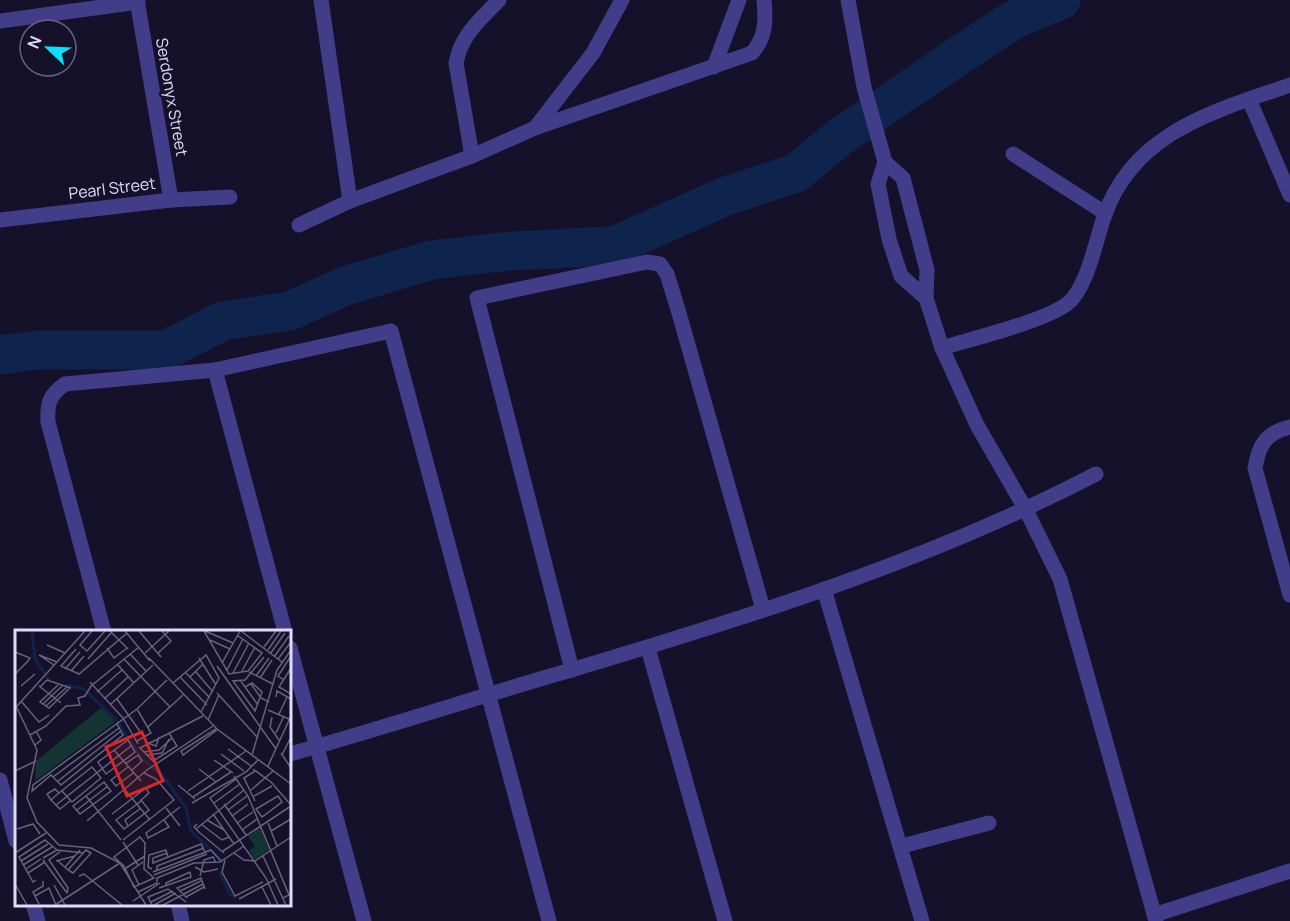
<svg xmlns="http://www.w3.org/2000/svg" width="1290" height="921" font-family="Manrope,sans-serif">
<rect width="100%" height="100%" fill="#16112a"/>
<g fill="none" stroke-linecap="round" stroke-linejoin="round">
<!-- river -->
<path stroke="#0e244c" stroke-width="39" d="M0,355L38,350H166L223,321L290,311L345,286L431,260L509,251L614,246L726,196L796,173L841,136L958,56L1013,20L1061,0"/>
<!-- minor -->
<g stroke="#413d88" stroke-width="15">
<path d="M137,0L171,200"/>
<path d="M321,0L350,201"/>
<path d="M848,0L864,87L885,162L878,184L889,239L901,276L926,298"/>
<path d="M0,21L138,2"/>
<path d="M714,67L739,0"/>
<path d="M1249,99L1290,195"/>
<path d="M535,128L593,53L622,0"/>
<path d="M1013,154L1105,213"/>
<path d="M472,156L456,63C461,35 480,20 499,0"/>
<path d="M885,162L903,178L927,270L926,298L942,348L977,425L1026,510L1060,579L1156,921"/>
<path d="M0,220L171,200L230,197"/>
<path d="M299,225L350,201L472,156L535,128L752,53C766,37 766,21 764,0"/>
<path d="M942,348C974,338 1042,322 1067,304C1087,289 1096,240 1104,217C1133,132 1215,111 1290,85"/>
<path d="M215,370L285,632"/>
<path d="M1290,427C1266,433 1259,444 1255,468L1290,595"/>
<path d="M824,589L922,921"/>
<path d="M104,632L48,422C47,404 49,395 65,384L215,370L391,331L549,921"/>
<path d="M290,648L364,921"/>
<path d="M648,648L725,921"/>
<path d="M572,670L477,298L647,262L660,264L667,274L679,313L763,609"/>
<path d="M290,754C384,728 477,697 571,670C749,617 931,560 1096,474"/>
<path d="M0,780L16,841"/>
<path d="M902,846L989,823"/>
<path d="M33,904L38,921"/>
<path d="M178,904L182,921"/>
<path d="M1154,915L1290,871"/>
</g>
</g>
<g text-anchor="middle" stroke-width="5" stroke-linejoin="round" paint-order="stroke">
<!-- street labels -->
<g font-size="16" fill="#e0dbfe" stroke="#16112a">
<text transform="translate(172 97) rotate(80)" y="6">Serdonyx Street</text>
<text transform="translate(112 188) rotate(-7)" y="6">Pearl Street</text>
</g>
</g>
<!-- overview -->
<g transform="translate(15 630)">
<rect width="276" height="276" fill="#16112a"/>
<path d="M87,77L100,92L20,151L21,131Z" fill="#143433"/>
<path d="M245,198L254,220L240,230L234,221L240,216L233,206Z" fill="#143433"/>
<path fill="none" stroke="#0e244c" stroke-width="3" d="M17,1L20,29L35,51M51,55L69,59L101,90L127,129L148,146L171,178L176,201L208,232M205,242L214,263L221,268"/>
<path fill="none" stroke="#67627f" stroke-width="1.5" d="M77,1L65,15L72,21L90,1M95,1L113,19M110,1L135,31M124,1L146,27M189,1L214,44L233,41L247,23L222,5M190,1L218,13M226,1L267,32M195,10L215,19M32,15L50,23M249,17L261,1M92,18L99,28L112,18M61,19L46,36L64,44L112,3M253,20L266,1M0,22L15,28L13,31M130,23L154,1M143,23L156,11L147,1M115,24L131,41M255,24L270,3M24,25L39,35M24,25L42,32M259,27L274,6M134,28L202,99L276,154M184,28L201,55M73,29L96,3M109,29L155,77M263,29L276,12M207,33L225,1M102,34L119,53M202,36L261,119M276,38L264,57L276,64M50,39L65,22M212,40L228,9M56,41L69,26M227,41L240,17M170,42L195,68M181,42L198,62M234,42L258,54M218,43L234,13M0,44L13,31M241,46L254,28M165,47L192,75M175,47L188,34M245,48L257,30M225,50L243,75M269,50L263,46L276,26M75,52L108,88L123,114M158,53L191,25L204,48L186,82M236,54L246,68L254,72M43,55L25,72L34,78L55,58M6,56L20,44M24,56L46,73M25,57L32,50L56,58M230,57L237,53L247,62L240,81L218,51L230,50L249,27M82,62L107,40M202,63L243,108M261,67L262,61L276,69M89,69L113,47M102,69L129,107M6,71L24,92L34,85M0,74L22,120L12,168L22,192L44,215L76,218L105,233L131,275M28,74L47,56M95,75L138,35M2,76L70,1M31,76L52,57M253,80L274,89M264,84L272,67M257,87L255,97L264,110M193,90L204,65M133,97L168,65M201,99L166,121L168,125L202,100M261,103L269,86M15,105L31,96L51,76L65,75L63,68L70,66L76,56L124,17M113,110L120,122L91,144L83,132ZM122,111L136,103L122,79M133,113L141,116L144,107M20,115L26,110L21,101M124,117L138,131L162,116L154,103M125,118L188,86M213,119L236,136M99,120L126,151M129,122L144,120L157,108M266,123L276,138M206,124L229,141M132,125L147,123L154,109M237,125L262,40L276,20M267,125L276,107M199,130L218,143M110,134L123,125L127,131L116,141M253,136L276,86M113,137L96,150L101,156L118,143M184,139L201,152M238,139L256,152L276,175M0,141L21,131M35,144L46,155L108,105L102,94M36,145L17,161L18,155L122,79L152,50M219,146L233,166L274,265L268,268M38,147L104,98M221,149L195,168L251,248L263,275M42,152L106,101M89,152L96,161L65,184L58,176ZM163,155L180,169M236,160L258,141M47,161L57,172L86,148L77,137L44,163L36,170L45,179L55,171M111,161L135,190M173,161L231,121M71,166L106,210M239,166L257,156M263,166L267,172L247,187L241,179ZM178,167L216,142M36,170L32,164L40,159L44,163M240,171L229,148L240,141M177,173L231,142L243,130M199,173L225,154M209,174L231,205M41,175L116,116M151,178L165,196M62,180L93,156M213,180L232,166M97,184L131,158L134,163L126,170L134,180L109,199L101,190L126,171M198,184L219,214M217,186L233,174M149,190L154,197L133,208L131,203L142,195L165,177M192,190L209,200M72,191L132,140L198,96M222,193L238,182M253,193L262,216M182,194L179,197L185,203L209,223M186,194L207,210L214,207M113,196L110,190L126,178M2,199L18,194L25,204M181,199L229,160M227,200L242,189M256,201L276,189M125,207L130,213L129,239L139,248L119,257L109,236L99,227ZM108,210L159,170L141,149L129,143M108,212L123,235M46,221L34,230L53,258L52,263M208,221L276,176M0,223L31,203M219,223L229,230L240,231M248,226L271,275M28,228L42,220L69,223M28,230L52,263M42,230L53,240L58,243L76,223L71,220L53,240M210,230L207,242L220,266L248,252M6,231L33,214M41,231L60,226M240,231L276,207M138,233L186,214L190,222M138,234V228L152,223M8,235L37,217M50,237L65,220M180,237L189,242L203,239M111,238L130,226M11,239L26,229M137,239L133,237L134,225L151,220L153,227M142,240V236L189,218M138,242L196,220L206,231M13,243L30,232M139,245L192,224M64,246L69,244L107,275M185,246L189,230L198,227L201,233M21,250L18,252L4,227L30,210L42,220M0,254L12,275M39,255L50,275M124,255L117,240L128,232M151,256V253L175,242M247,257L256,275M144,258L176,247L175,242M165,261L186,251M123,262L142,253V248L179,233L205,232L229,216M20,266L34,258L41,275M171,267L189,257M172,268L162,258L186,248L190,259M224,269L261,249M118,271L145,253M136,272L158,261M24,274L18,262L28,256V251M40,275L105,233M137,275L133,267L153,259L171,272M139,275L161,263M148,275L188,254"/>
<path fill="#d62828" fill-opacity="0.15" stroke="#d62828" stroke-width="3" d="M127,102L148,151L112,166L91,117Z"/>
<rect width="276" height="276" fill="none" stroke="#e0dbfe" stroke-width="3"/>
</g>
<!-- north arrow -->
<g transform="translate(48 48) rotate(293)"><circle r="28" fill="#16112a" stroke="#67627f" stroke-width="1.5"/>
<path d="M0-4.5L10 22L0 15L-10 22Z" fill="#0bdffa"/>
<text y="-9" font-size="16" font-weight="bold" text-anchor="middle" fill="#e0dbfe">N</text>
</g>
</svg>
